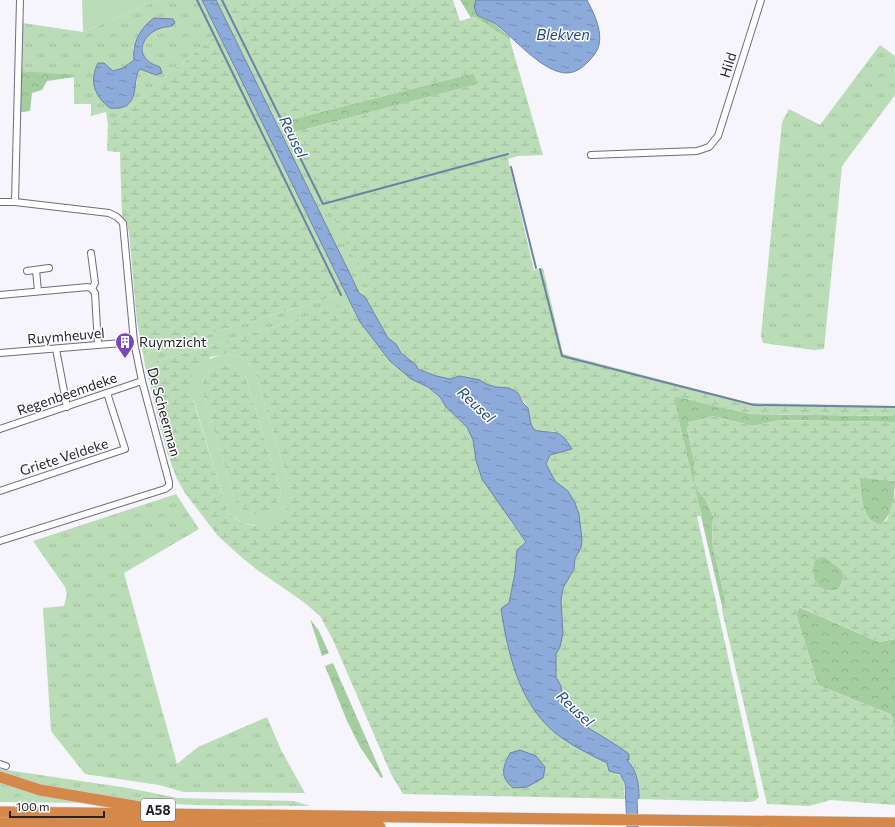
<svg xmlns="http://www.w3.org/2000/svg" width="895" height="827" font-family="Commissioner,sans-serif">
<defs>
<pattern id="grass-tufts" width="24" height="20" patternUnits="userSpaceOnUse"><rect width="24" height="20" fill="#badcb6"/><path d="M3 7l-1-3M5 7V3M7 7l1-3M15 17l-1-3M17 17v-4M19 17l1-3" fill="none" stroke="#a0bd9d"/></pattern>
<pattern id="forest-crowns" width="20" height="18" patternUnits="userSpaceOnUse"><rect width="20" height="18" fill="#a5cea0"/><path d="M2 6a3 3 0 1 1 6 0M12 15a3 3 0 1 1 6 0" fill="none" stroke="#8eb18a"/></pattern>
<pattern id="wetland-marsh" width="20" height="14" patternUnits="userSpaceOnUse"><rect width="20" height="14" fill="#badcb6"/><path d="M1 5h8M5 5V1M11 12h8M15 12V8" fill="none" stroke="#a0bd9d"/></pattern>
<pattern id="water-ripples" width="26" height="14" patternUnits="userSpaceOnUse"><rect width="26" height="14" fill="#8dabda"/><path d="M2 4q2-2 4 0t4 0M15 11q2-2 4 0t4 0" fill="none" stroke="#738bb1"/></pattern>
</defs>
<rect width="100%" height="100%" fill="#f6f5fb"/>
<!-- grass -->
<g fill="url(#grass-tufts)" fill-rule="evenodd">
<path d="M158,0H202L349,299L335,307L287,323L145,365L143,354L339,295L212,39L108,125L106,112L91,116V104H74V76L22,71L23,23L83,32ZM166,18L172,26C167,27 161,27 157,29C137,41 137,60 160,67L156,75L140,69L137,73V83L129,102L116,108L108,106L95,92L104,63L113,71L123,68L134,60L133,47Z"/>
<path d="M216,0H225L369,288L359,293Z"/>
<path d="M880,45L895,56V95L842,166L824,349L814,350L763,343L761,336L782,122L789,109L820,125Z"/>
<path d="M176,494L199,529L124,573L177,764L198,747L267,717L281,750L305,793L184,792L159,785L85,774L51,731L43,608L64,606L67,594L65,587L33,541Z"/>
<path d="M0,769L128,788L178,798L294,801L310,806C261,805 210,807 161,803C107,798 52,789 0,774Z"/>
<path d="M0,781L90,803L0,802Z"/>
</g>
<!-- forest -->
<g fill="url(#forest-crowns)">
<path d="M460,0H476L474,6L477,15L493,23L510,37V40L475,17L471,18Z"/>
<path d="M22,71L74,75L75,77L47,81L42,90L32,93L30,111L21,112Z"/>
<path d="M474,73L478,84L291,133L285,121Z"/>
<path d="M674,396L751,414L895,416V422L780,420L753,426L713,416L687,428L694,461V486L706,500L713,516L712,542L726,603L722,606L679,422Z"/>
<path d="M859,477L895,481C895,494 892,517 880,525C860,519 862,496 859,477Z"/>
<path d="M824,556L842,570L844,575L839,589C816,596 809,576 815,559Z"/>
<path d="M799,607L879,642L895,639V740L892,715L818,685L796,614Z"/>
<path d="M310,619L319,631L329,653L322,656Z"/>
<path d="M333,663L383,777L381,778L360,747L347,721L325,666Z"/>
</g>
<!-- wetland -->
<g fill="url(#wetland-marsh)" fill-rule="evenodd">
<path d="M225,0H453L460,21L475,17L510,40L543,155L518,156L508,159L534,270L543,268L563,354L749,403L895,406V416L751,414L674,396L683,440L694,484V461L687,428L688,422L713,416L753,426L780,420L895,422V481L859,478C862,496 860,519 880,525L887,520L895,493V639L879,642L800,607L796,614L818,685L892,715L895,740V805L831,800L809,806L767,804L722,610V606L726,603L712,542L713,516L706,500L695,487L702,516H697L759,797L755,801L749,802L637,799V776L632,765L615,743L600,736L577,720V718L585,723L587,720L576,712L562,697L561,686L556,678L555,668L556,654L560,647L563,633L561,600L563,588L574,569L575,558L581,548L582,540L568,491L555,481L546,464L550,455L572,448L554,431L543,432L534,430L531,424L528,408L518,393L509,388L497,387L486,384L480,380L460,376L450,379L436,376L418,369L416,365L401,353L396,344L388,338L365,297L359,293L369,288L291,133L477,84L474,73L285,121ZM824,556L842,570L844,575L839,589C817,596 809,576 815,559Z"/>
<path d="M213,38L339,295L143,354L137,322L129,232L127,224L122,216L120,152L107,151L108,125Z"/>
<path d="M349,299L360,322L390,361L411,379L428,387L440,397L446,407L467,427L473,440L476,460L511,522L526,542L517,550L515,573L509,603L526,694L530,704L575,746L607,763L609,771C633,779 619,784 626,799L403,794L391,774L333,640L320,616L305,603L256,569L239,555L218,536L185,493L177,479L167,452L145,365L287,323L334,307ZM227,354C239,355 249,361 255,372L291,491L255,526C243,524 234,519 227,510L193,400L210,357Z"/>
<path d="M226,365L234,367L246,378L281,492C277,516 246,523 235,500L202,390C201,374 212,367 226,365Z"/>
</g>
<!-- garden -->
<g fill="#badcb6" fill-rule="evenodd">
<path d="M82,0H158L83,32Z"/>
<path d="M227,354C239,355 249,361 255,372L291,491C291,527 248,537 227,510L191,392C188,369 206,357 227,354ZM226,365L234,367L246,378L281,492C277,516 246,522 235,500L202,390C201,374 212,367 226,365Z"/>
</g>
<!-- water -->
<g fill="url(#water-ripples)" stroke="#6e82a6">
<path d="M202,0H216L349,272L359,293L365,297L388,338L396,344L401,353L416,365L418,369L436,376L450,379L460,376L480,380L486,384L496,387L509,388L518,393L523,403L528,408L531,424L534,430C555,435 558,426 572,449L550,455L546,464L555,481L568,491L575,503L579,514L582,540L581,548L575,558L574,569L563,588L561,600L563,633L560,647L556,654V677L561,686L562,697L590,725L577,718V720C594,733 613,741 629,754V760H627C637,770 639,784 639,798L637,799L638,827H627L625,783L620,774L609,771L607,763C589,754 570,745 554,732C518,701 508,653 501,609L509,603L515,573L517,550L526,542L482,479L476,460L473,440L467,427L446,407L440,397L428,387L411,379L390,361L360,322Z"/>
<path d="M476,0H587C595,15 607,39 594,55C588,63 578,73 567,73C542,73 513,36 494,23C489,20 482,18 477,15L474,6Z"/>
<path d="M154,18L173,19L175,23C171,28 166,26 161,28C150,31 139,43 143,54C147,62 152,64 160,67L162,73L156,75L140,69C131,78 143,112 110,108C94,96 89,81 98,63H104L113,71L123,68L134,60C132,44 140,28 154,18Z"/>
<path d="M520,750L536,756L545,767L543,778L527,787L513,788C499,776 503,767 510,753Z"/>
</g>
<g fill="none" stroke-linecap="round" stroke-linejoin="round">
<!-- stream -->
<g stroke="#6e82a6" stroke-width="2">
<path d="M197,0L341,295"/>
<path d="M222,0L323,204L508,154"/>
<path d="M511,167L536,268"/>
<path d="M540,269L562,356L754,405L895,407"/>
</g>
<!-- minor casing -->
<g stroke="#6d6a84" stroke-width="8">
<g id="minor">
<path d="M591,155L697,151L709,147L718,136L761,0"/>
<path d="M0,202H15L109,213L117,217L123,223L134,342L142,381L169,482V486L165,489L0,541"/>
<path d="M15,202L20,0"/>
<path d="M91,253L95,283L92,289"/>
<path d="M36,270L38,291"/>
<path d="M27,271L49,268"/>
<path d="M0,295L88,287L92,289L95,293L98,345"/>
<path d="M56,349L67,407"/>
<path d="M0,353L134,342"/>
<path d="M0,429L142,381"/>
<path d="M0,491L125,449L107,393"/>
<path d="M0,764L6,766"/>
</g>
</g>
<!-- motorway casing -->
<g stroke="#d3d3d5" stroke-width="12">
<g id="motorway">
<path d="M0,777L40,790L146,808"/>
<path d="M0,812L895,823"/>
<path d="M0,823L380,827"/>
</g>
</g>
<!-- minor -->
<use href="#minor" stroke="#fff" stroke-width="6"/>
<!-- motorway -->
<use href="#motorway" stroke="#d4894a" stroke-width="11"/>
</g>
<!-- icons -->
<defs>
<g id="building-pin" transform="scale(1)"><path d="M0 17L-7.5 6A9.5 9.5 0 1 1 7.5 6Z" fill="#7b45bc" stroke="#fff"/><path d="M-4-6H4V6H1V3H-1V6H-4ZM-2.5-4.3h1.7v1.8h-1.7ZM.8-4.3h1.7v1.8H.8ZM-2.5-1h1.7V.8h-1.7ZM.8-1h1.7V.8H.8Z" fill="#fff"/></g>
</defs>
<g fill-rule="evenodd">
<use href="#building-pin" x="125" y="342"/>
</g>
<g text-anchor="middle" stroke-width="3" stroke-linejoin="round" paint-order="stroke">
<!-- shield labels -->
<rect fill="#fff" stroke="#66666d" stroke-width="1" x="141" y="799" width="34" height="22" rx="3"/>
<g font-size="13" font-weight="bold" fill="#25242e">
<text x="158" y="815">A58</text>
</g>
<!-- street labels -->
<g font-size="14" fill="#25242e" stroke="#fff">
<text transform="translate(728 65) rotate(-73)" y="5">Hild</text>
<text transform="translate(66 336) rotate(-5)" y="5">Ruymheuvel</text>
<text transform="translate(67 394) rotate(-19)" y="5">Regenbeemdeke</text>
<text transform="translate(164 412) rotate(75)" y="5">De Scheerman</text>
<text transform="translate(64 457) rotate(-18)" y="5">Griete Veldeke</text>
</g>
<!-- poi labels -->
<g font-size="14" fill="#25242e" stroke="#fff" text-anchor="start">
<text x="139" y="347">Ruymzicht</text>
</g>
<!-- water labels -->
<g font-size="15" font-style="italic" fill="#244883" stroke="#fff">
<text x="563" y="40">Blekven</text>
<text transform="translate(293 137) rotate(64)" y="5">Reusel</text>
<text transform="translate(476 405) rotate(43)" y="5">Reusel</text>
<text transform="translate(575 709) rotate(43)" y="5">Reusel</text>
</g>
</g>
<!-- scale -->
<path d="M10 811v6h94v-6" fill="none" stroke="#25242e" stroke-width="2"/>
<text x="16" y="811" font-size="12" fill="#25242e" stroke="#ffffff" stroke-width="3" paint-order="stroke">100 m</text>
</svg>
